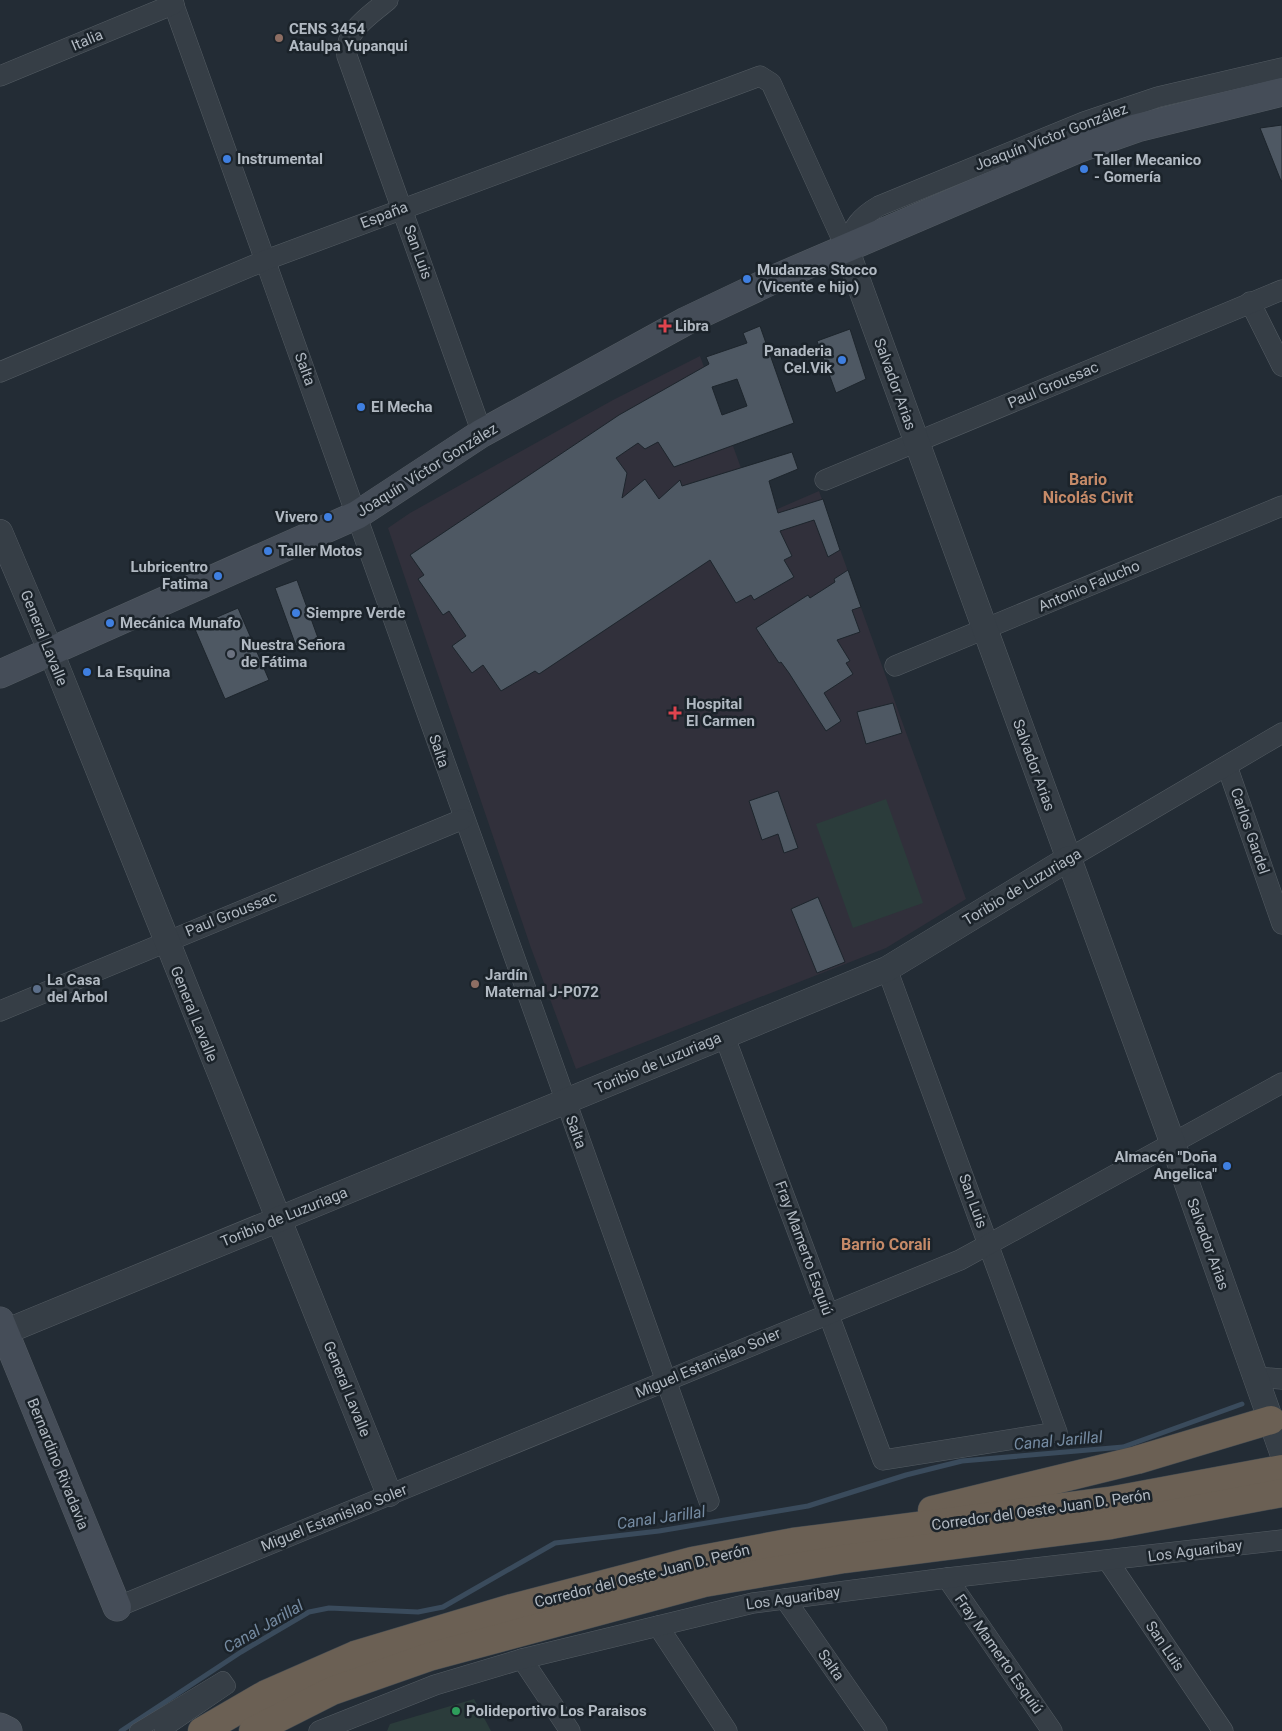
<svg xmlns="http://www.w3.org/2000/svg" width="1282" height="1731" font-family="Roboto,sans-serif">
<rect width="100%" height="100%" fill="#232c35"/>
<!-- medical -->
<path fill="#31303b" d="M700,356L759,517L819,491L966,899L886,948L576,1069L531,948L388,528L410,513L613,400Z"/>
<!-- green -->
<g fill="#2b3c3b">
<path d="M886,799L923,903L853,928L816,824Z"/>
<path d="M474,1699L491,1731H387L390,1724Z"/>
</g>
<g fill="none" stroke-linecap="round" stroke-linejoin="round">
<!-- stream -->
<path stroke="#3a4b5c" stroke-width="5" d="M121,1731L241,1652L309,1612L329,1608L418,1612L443,1607L555,1543L659,1531L808,1506L906,1475L962,1461L1123,1447L1242,1404"/>
</g>
<!-- building -->
<g fill="#4e5863" stroke="#1d252c" fill-rule="evenodd">
<path d="M1282,125V181H1281L1260,128Z"/>
<path d="M760,326L794,423L674,467L658,442L645,449L638,443L616,458L627,473L622,498L645,479L659,499L680,480L682,486L792,452L798,469L769,481L778,513L823,499L840,550L828,557L814,520L780,531L792,556L784,560L794,577L754,600L751,595L736,603L710,560L539,674L535,671L501,691L483,665L472,673L452,646L466,636L449,611L443,615L418,579L424,575L410,555L619,415L709,364L706,357L747,343L743,333ZM737,379L747,406L722,415L712,387Z"/>
<path d="M850,329L866,379L836,393L817,341Z"/>
<path d="M848,570L861,607L852,610L860,632L837,640L850,661L846,663L853,674L824,693L841,721L826,731L789,673L781,662L779,663L756,628L808,595L810,598L835,582L834,579Z"/>
<path d="M297,580L318,638L296,646L275,588Z"/>
<path d="M238,608L269,680L225,699L194,627Z"/>
<path d="M893,703L902,733L866,744L857,712Z"/>
<path d="M778,791L798,848L784,853L778,834L762,840L749,801Z"/>
<path d="M818,897L845,962L817,973L791,909Z"/>
</g>
<g fill="none" stroke-linecap="round" stroke-linejoin="round">
<!-- pedestrian casing -->
<g stroke="#545c63" stroke-width="16">
<path id="pedestrian" d="M137,1731L223,1679L228,1686L162,1731"/>
</g>
<!-- minor casing -->
<g stroke="#545c63" stroke-width="21">
<g id="minor">
<path d="M172,0C350,501 530,1001 709,1501"/>
<path d="M388,0C372,14 343,31 347,56L482,433"/>
<path d="M0,76L174,4"/>
<path d="M846,248C853,227 860,217 879,206L1084,122L1158,97L1282,68"/>
<path d="M1250,302L1282,366"/>
<path d="M0,372L266,260L760,76L771,83L846,248"/>
<path d="M825,480L1282,290"/>
<path d="M895,666L1282,506"/>
<path d="M1227,766L1282,924"/>
<path d="M1068,859L1282,733"/>
<path d="M0,1011L463,819"/>
<path d="M724,1035L883,1460L1057,1432L887,969"/>
<path d="M1255,1377L1282,1379"/>
<path d="M1108,1561L1223,1731"/>
<path d="M947,1578L1052,1731"/>
<path d="M785,1599L877,1731"/>
<path d="M117,1607L960,1260L1282,1083"/>
<path d="M658,1626L727,1731"/>
<path d="M522,1659L570,1731"/>
<path d="M319,1731L435,1685L522,1659L753,1603L947,1578L1282,1540"/>
</g>
</g>
<!-- tertiary casing -->
<g stroke="#545c63" stroke-width="26">
<g id="tertiary">
<path d="M846,248L1173,1144L1282,1452"/>
<path d="M0,532L51,652L389,1494"/>
<path d="M0,1334L887,969L1068,859"/>
</g>
</g>
<!-- secondary casing -->
<g stroke="#545c63" stroke-width="29">
<g id="secondary">
<path d="M0,674L357,515L482,433L686,321L779,277L1080,148L1137,128L1282,92"/>
<path d="M0,1321L117,1607"/>
<path d="M0,1727L8,1731"/>
</g>
</g>
<!-- motorway casing -->
<g stroke="#414950" stroke-width="29">
<g id="motorway">
<path d="M932,1510L1137,1460L1271,1420"/>
<path d="M202,1731L266,1694L355,1655L512,1608L692,1561L793,1542L1109,1501L1282,1469"/>
<path d="M253,1731L332,1691L429,1657L704,1583L844,1559L1111,1525L1282,1493"/>
</g>
</g>
<!-- pedestrian -->
<use href="#pedestrian" stroke="#363e46" stroke-width="15"/>
<!-- minor -->
<use href="#minor" stroke="#363e46" stroke-width="20"/>
<!-- tertiary -->
<use href="#tertiary" stroke="#363e46" stroke-width="25"/>
<!-- secondary -->
<use href="#secondary" stroke="#454d58" stroke-width="28"/>
<!-- motorway -->
<use href="#motorway" stroke="#6b6054" stroke-width="28"/>
</g>
<!-- markers -->
<g fill="#8d6e63" stroke="#1b232a" stroke-width="2">
<circle cx="279" cy="38" r="5"/>
<circle cx="475" cy="984" r="5"/>
</g>
<g fill="#3f7fe0" stroke="#1b232a" stroke-width="2">
<circle cx="227" cy="159" r="5"/>
<circle cx="1084" cy="169" r="5"/>
<circle cx="747" cy="279" r="5"/>
<circle cx="842" cy="360" r="5"/>
<circle cx="361" cy="407" r="5"/>
<circle cx="328" cy="517" r="5"/>
<circle cx="268" cy="551" r="5"/>
<circle cx="218" cy="576" r="5"/>
<circle cx="296" cy="613" r="5"/>
<circle cx="110" cy="623" r="5"/>
<circle cx="87" cy="672" r="5"/>
<circle cx="1227" cy="1166" r="5"/>
</g>
<g fill="#e0444e" stroke="#1b232a" stroke-width="2">
<path d="M662.5 318.5h5v5h5v5h-5v5h-5v-5h-5v-5h5z"/>
<path d="M672.5 705.5h5v5h5v5h-5v5h-5v-5h-5v-5h5z"/>
</g>
<circle fill="#6b7280" stroke="#1b232a" stroke-width="2" cx="231" cy="654" r="5"/>
<circle fill="#5c6f8a" stroke="#1b232a" stroke-width="2" cx="37" cy="989" r="5"/>
<circle fill="#2e9e5b" stroke="#1b232a" stroke-width="2" cx="456" cy="1711" r="5"/>
<g text-anchor="middle" stroke-width="5" stroke-linejoin="round" paint-order="stroke">
<!-- poi labels -->
<g font-size="15" font-weight="bold" fill="#b1b9c2" stroke="#1b232a" text-anchor="start">
<text x="289" y="34">CENS 3454<tspan x="289" dy="17">Ataulpa Yupanqui</tspan></text>
<text x="237" y="164">Instrumental</text>
<text x="1094" y="165">Taller Mecanico<tspan x="1094" dy="17">- Gomería</tspan></text>
<text x="757" y="275">Mudanzas Stocco<tspan x="757" dy="17">(Vicente e hijo)</tspan></text>
<text x="675" y="331">Libra</text>
<text x="832" y="356" text-anchor="end">Panaderia<tspan x="832" dy="17">Cel.Vik</tspan></text>
<text x="371" y="412">El Mecha</text>
<text x="318" y="522" text-anchor="end">Vivero</text>
<text x="278" y="556">Taller Motos</text>
<text x="208" y="572" text-anchor="end">Lubricentro<tspan x="208" dy="17">Fatima</tspan></text>
<text x="306" y="618">Siempre Verde</text>
<text x="120" y="628">Mecánica Munafo</text>
<text x="241" y="650">Nuestra Señora<tspan x="241" dy="17">de Fátima</tspan></text>
<text x="97" y="677">La Esquina</text>
<text x="686" y="709">Hospital<tspan x="686" dy="17">El Carmen</tspan></text>
<text x="485" y="980">Jardín<tspan x="485" dy="17">Maternal J-P072</tspan></text>
<text x="47" y="985">La Casa<tspan x="47" dy="17">del Arbol</tspan></text>
<text x="1217" y="1162" text-anchor="end">Almacén "Doña<tspan x="1217" dy="17">Angelica"</tspan></text>
<text x="466" y="1716">Polideportivo Los Paraisos</text>
</g>
<!-- street labels -->
<g font-size="15" fill="#b1b9c2" stroke="#1b232a">
<text transform="translate(87 40) rotate(-23)" y="5">Italia</text>
<text transform="translate(1051 137) rotate(-21)" y="5">Joaquín Víctor González</text>
<text transform="translate(384 215) rotate(-21)" y="5">España</text>
<text transform="translate(418 252) rotate(70)" y="5">San Luis</text>
<text transform="translate(305 369) rotate(70)" y="5">Salta</text>
<text transform="translate(895 384) rotate(70)" y="5">Salvador Arias</text>
<text transform="translate(1053 385) rotate(-23)" y="5">Paul Groussac</text>
<text transform="translate(427 470) rotate(-32)" y="5">Joaquín Víctor González</text>
<text transform="translate(1089 586) rotate(-23)" y="5">Antonio Falucho</text>
<text transform="translate(44 638) rotate(68)" y="5">General Lavalle</text>
<text transform="translate(439 751) rotate(71)" y="5">Salta</text>
<text transform="translate(1034 765) rotate(70)" y="5">Salvador Arias</text>
<text transform="translate(1250 831) rotate(71)" y="5">Carlos Gardel</text>
<text transform="translate(1022 887) rotate(-31)" y="5">Toribio de Luzuriaga</text>
<text transform="translate(231 914) rotate(-22)" y="5">Paul Groussac</text>
<text transform="translate(194 1014) rotate(68)" y="5">General Lavalle</text>
<text transform="translate(658 1063) rotate(-23)" y="5">Toribio de Luzuriaga</text>
<text transform="translate(576 1132) rotate(70)" y="5">Salta</text>
<text transform="translate(973 1201) rotate(70)" y="5">San Luis</text>
<text transform="translate(284 1217) rotate(-22)" y="5">Toribio de Luzuriaga</text>
<text transform="translate(1208 1244) rotate(70)" y="5">Salvador Arias</text>
<text transform="translate(804 1248) rotate(70)" y="5">Fray Mamerto Esquiú</text>
<text transform="translate(708 1363) rotate(-23)" y="5">Miguel Estanislao Soler</text>
<text transform="translate(347 1389) rotate(68)" y="5">General Lavalle</text>
<text transform="translate(58 1464) rotate(68)" y="5">Bernardino Rivadavia</text>
<text transform="translate(1041 1510) rotate(-8)" y="5">Corredor del Oeste Juan D. Perón</text>
<text transform="translate(334 1518) rotate(-22)" y="5">Miguel Estanislao Soler</text>
<text transform="translate(1195 1551) rotate(-7)" y="5">Los Aguaribay</text>
<text transform="translate(642 1576) rotate(-14)" y="5">Corredor del Oeste Juan D. Perón</text>
<text transform="translate(793 1598) rotate(-8)" y="5">Los Aguaribay</text>
<text transform="translate(1165 1646) rotate(56)" y="5">San Luis</text>
<text transform="translate(999 1654) rotate(55)" y="5">Fray Mamerto Esquiú</text>
<text transform="translate(831 1665) rotate(55)" y="5">Salta</text>
</g>
<!-- neighbourhood labels -->
<g font-size="16" font-weight="bold" fill="#c58a68" stroke="#1b232a">
<text x="1088" y="485">Bario<tspan x="1088" dy="18">Nicolás Civit</tspan></text>
<text x="886" y="1250">Barrio Corali</text>
</g>
<!-- water labels -->
<g font-size="16" font-style="italic" fill="#758ba2" stroke="#1b232a">
<text transform="translate(1058 1440) rotate(-5)" y="6">Canal Jarillal</text>
<text transform="translate(661 1517) rotate(-8)" y="6">Canal Jarillal</text>
<text transform="translate(263 1626) rotate(-30)" y="6">Canal Jarillal</text>
</g>
</g>
</svg>
